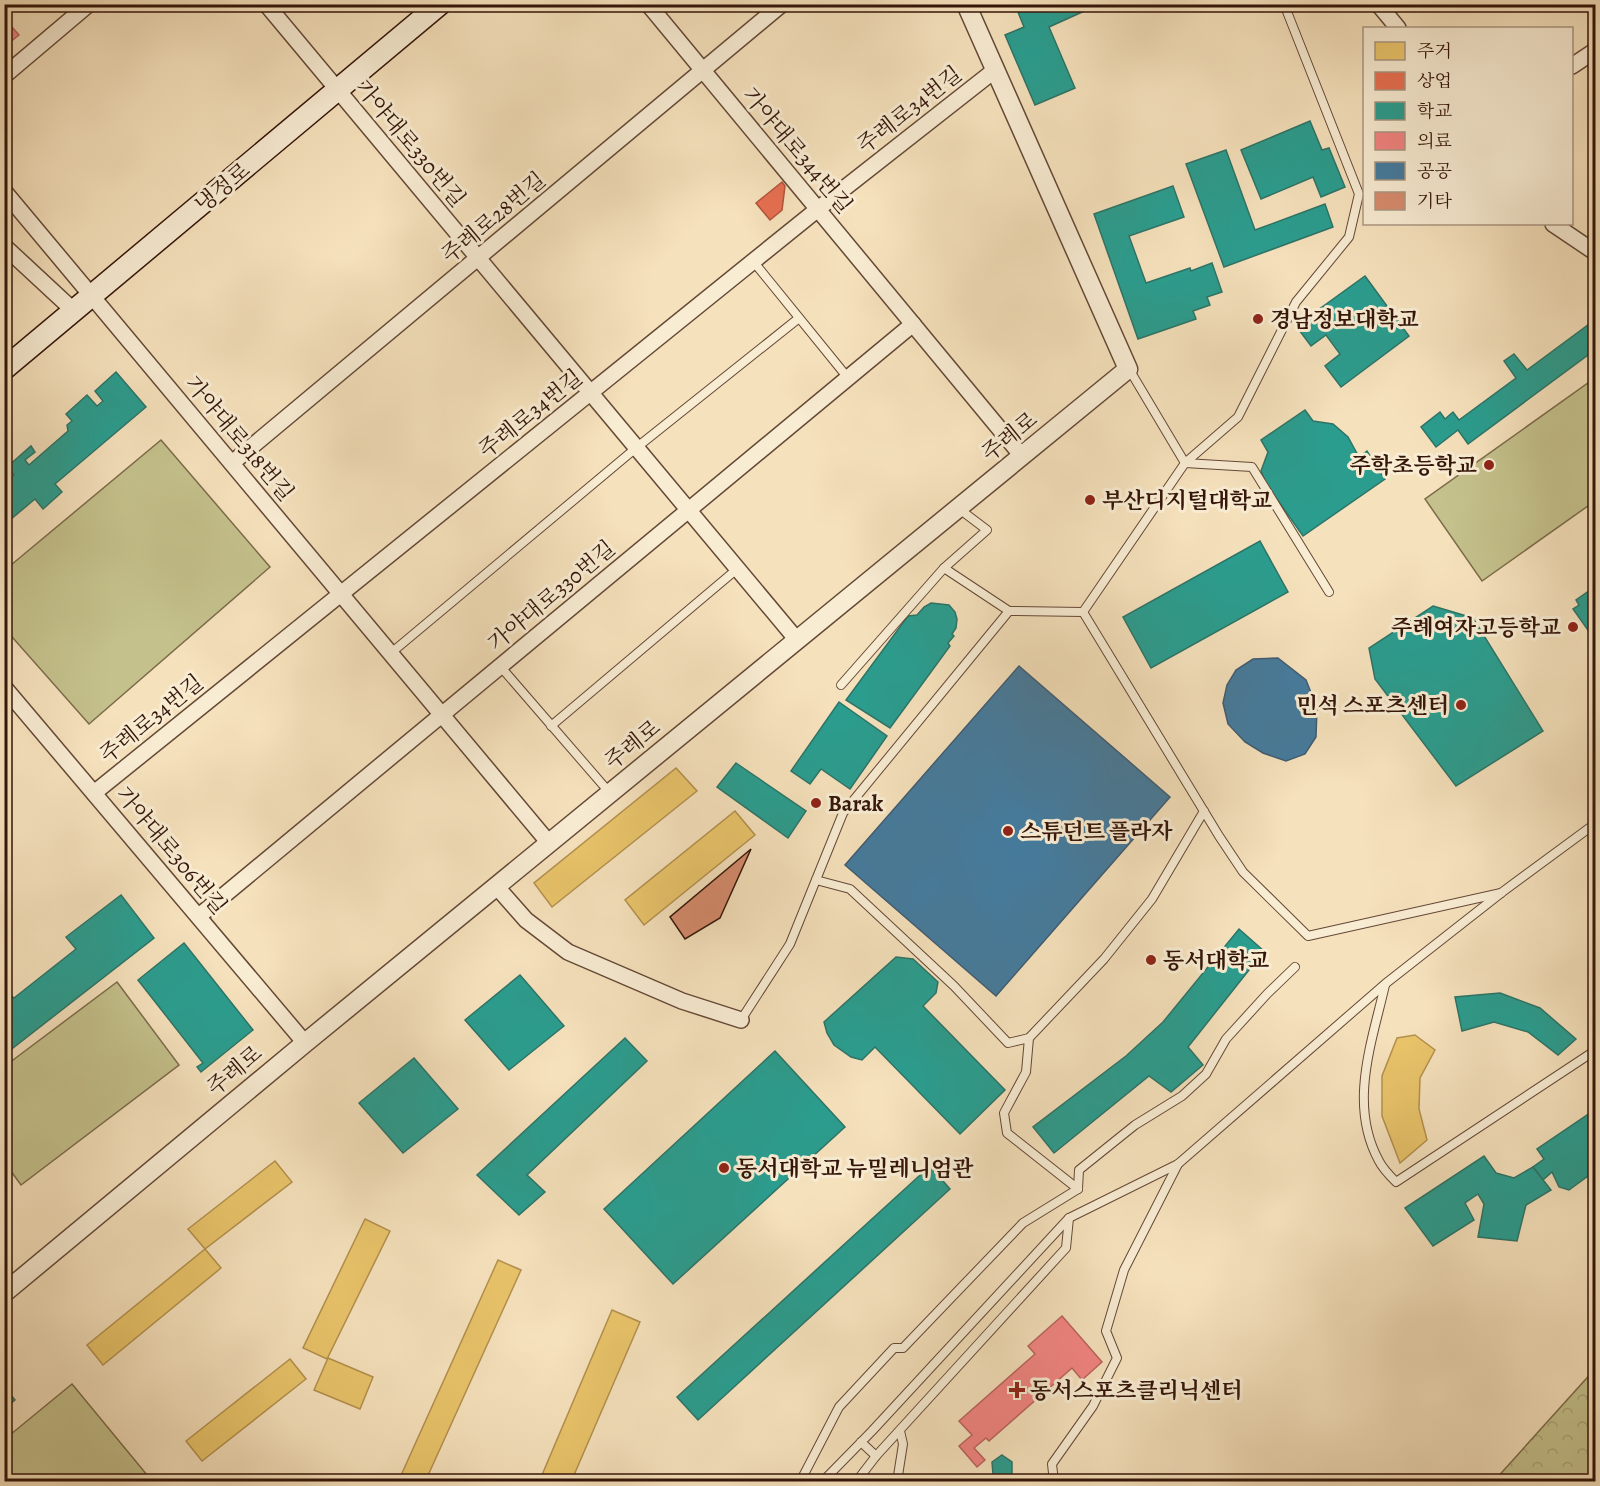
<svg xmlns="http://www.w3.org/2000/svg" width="1600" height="1486" font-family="Alegreya,'Noto Serif KR',serif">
<defs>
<pattern id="forest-crowns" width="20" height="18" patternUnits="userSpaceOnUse" patternTransform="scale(1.5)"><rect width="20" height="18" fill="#c4c18c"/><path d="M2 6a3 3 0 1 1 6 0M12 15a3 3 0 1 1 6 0" fill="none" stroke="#a9a577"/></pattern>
</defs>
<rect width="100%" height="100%" fill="#f5e1bc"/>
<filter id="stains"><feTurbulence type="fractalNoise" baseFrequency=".00333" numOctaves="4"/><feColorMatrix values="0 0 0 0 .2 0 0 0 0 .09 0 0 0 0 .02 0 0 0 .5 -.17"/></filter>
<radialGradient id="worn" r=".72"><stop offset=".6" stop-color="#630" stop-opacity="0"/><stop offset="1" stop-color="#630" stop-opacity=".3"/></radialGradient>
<!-- grass -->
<g fill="#c4c18c" stroke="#7c6b4a" stroke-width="1.5">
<path d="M1595,378V501L1482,581L1425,499Z"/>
<path d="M161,440L270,567L89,724L5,629V570Z"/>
<path d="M117,982L179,1065L21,1185L5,1163V1066Z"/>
<path d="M72,1384L152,1481H5V1439Z"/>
</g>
<!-- forest -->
<path fill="url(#forest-crowns)" stroke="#7c6b4a" stroke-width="1.5" d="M1595,1369V1481H1494Z"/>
<!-- homes -->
<g fill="#e9c46a" stroke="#b3904d" stroke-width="1.5">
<path d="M676,768L697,791L552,907L534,883Z"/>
<path d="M735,811L755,835L644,925L625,900Z"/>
<path d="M1415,1035L1435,1050L1420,1078L1419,1109L1427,1140L1400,1163L1382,1116V1076L1397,1038Z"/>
<path d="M275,1161L292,1182L205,1249L188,1229Z"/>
<path d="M365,1219L390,1231L327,1359L303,1348Z"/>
<path d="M205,1249L221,1268L103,1365L87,1345Z"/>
<path d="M498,1260L521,1270L425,1482H398Z"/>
<path d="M612,1310L640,1322L571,1482H539Z"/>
<path d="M328,1358L373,1377L360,1409L314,1390Z"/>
<path d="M290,1359L306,1379L202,1461L186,1441Z"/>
</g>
<!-- shops -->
<path fill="#e76f51" stroke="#b1543b" stroke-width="1.5" d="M782,182L785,186L782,210L770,220L756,203Z"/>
<!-- schools -->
<g fill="#2a9d8f" stroke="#2d7467" stroke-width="1.5">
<path d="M1034,4H1100L1049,27L1075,88L1035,105L1005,35L1024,27L1018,12Z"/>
<path d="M1310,121L1322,150L1329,148L1345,187L1321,197L1313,177L1261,199L1241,150Z"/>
<path d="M1226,150L1255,230L1325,204L1333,227L1224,267L1186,164Z"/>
<path d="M1173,186L1184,217L1129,236L1146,283L1190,268L1191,271L1212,263L1222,292L1207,297L1210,305L1193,311L1196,319L1138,339L1094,214Z"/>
<path d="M1365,276L1409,336L1341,387L1325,366L1340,354L1326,335L1311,346L1296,326Z"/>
<path d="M1596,319V349L1468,444L1458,430L1436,447L1421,427L1440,412L1445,419L1453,412L1459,420L1516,378L1504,361L1514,354L1527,370Z"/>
<path d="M116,372L146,407L55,484L62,492L43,509L35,499L4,525V483L14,475L7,467L31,446L35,452L25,460L29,465L68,431L67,425L72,421L66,414L87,395L97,406L103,401L95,391Z"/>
<path d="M1305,410L1313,421L1333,424L1348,437L1359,457L1367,451L1385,479L1303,536L1267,485L1261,471L1268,452L1261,440Z"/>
<path d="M1260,541L1288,592L1151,668L1123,617Z"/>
<path d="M1596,586V629L1590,633L1573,609L1579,605L1576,600Z"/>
<path d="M931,603L949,605L955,612L957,619L956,628L952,634L954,636L948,643L950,646L890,728L846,700L908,616L917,615L924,607Z"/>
<path d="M1433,606L1473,618L1543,731L1456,786L1375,679L1369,648Z"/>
<path d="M839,702L887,736L850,789L821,769L810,784L791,771Z"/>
<path d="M736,763L806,811L788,838L717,787Z"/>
<path d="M121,895L154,938L4,1055V989L14,998L76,949L66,937Z"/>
<path d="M1239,929L1264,951L1188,1047L1203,1065L1171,1092L1149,1076L1054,1153L1033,1127L1126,1056L1163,1022Z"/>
<path d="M184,943L253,1030L201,1072L197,1067L203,1063L138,980Z"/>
<path d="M896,957L913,959L938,982L936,993L923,1006L1005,1090L960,1134L875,1047L862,1060L851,1057L834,1045L827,1033L824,1022Z"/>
<path d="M520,975L564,1026L509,1070L465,1020Z"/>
<path d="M1500,993L1540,1008L1576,1039L1558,1055L1528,1032L1494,1022L1462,1031L1455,997Z"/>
<path d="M625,1038L647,1061L527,1175L545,1192L519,1215L477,1175Z"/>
<path d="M775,1051L845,1127L673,1284L604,1209Z"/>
<path d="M414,1058L458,1109L403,1153L359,1103Z"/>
<path d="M1596,1109V1170L1569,1190L1559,1187L1552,1172L1543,1180L1533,1167L1544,1159L1537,1149Z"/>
<path d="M1484,1156L1496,1173L1514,1178L1533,1167L1551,1190L1526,1205L1517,1241L1478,1237L1484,1204L1478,1194L1465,1203L1474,1220L1433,1246L1405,1208Z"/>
<path d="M930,1166L950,1189L698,1420L677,1397Z"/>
<path d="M4,1387L15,1400L4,1409Z"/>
<path d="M1002,1455L1012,1462V1482H984L993,1474L992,1462Z"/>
</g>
<!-- health -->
<g fill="#f28482" stroke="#b9635e" stroke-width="1.5">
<path d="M4,18L19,35L4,47Z"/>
<path d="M1062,1316L1102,1362L1082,1380L1072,1368L989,1441L986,1438L974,1448L985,1460L977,1467L959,1446L972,1435L959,1421L1035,1354L1028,1346Z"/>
</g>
<!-- public -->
<g fill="#457b9d" stroke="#405c71" stroke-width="1.5">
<path d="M1278,658L1306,680L1317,708L1316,737L1305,754L1286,761L1263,753L1245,742L1228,724L1223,703L1227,685L1236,670L1253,659Z"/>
<path d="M1019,666L1170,797L996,996L845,865Z"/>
</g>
<!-- building -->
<path fill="#d58b6d" stroke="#341509" stroke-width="1.5" d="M751,849L720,918L685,939L670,917Z"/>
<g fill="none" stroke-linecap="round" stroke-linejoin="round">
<!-- service casing -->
<g stroke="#644836" stroke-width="10">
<g id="service">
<path d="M753,261L848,378"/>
<path d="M1129,369L1185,463"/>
<path d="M1185,463L1252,467L1329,592"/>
<path d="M958,508L987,530L944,568L1009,611"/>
<path d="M1083,612L1185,463L1238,417L1296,302L1349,237L1359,194L1284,4"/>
<path d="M391,653L636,448L799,318"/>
<path d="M500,666L609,792"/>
<path d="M841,685L944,568"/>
<path d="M551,726L737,569"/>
<path d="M816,880L850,889L954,986L1008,1043L1029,1038L1026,1072L1004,1113L1007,1133L1078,1189"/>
<path d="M1385,985C1372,1042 1348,1105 1379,1161C1383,1169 1390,1176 1396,1182L1596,1050"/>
<path d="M741,1020L790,944L843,813L1009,611L1083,612L1219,836L1243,872L1308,936L1501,893"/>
<path d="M1029,1038L1104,959L1152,899L1204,811"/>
<path d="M1078,1189L1079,1170L1135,1125L1182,1096L1206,1074L1226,1039L1267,994L1295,967"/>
<path d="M861,1442L876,1456"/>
<path d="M800,1482L839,1407L894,1348H903L1023,1223L1078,1189"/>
<path d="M822,1482L872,1431L1069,1218L1178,1164L1385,984L1501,893L1596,823"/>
<path d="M856,1482L876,1456L1066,1248L1069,1218"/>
<path d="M897,1482L903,1444L900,1431"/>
<path d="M1054,1482L1052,1464L1093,1406L1117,1358L1106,1331L1124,1270L1178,1164"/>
</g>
</g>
<!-- minor casing -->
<g stroke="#644836" stroke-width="18">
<g id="minor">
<path d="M266,4L797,640"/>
<path d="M648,4L1022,456"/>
<path d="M1378,4L1398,28"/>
<path d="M1572,66L1596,50"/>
<path d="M4,76L89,4"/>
<path d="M4,191L549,843"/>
<path d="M1553,224L1596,253"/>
<path d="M4,246L73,310"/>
<path d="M232,463L782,4"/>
<path d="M4,687L305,1043"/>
<path d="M94,793L818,209L995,70"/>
<path d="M496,886L526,920L568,952L682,1001L741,1020"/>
<path d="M199,916L913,324"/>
</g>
</g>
<!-- tertiary casing -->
<g stroke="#644836" stroke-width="21">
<path id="tertiary" d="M4,1293L305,1043L1128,369L966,4"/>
</g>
<!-- secondary casing -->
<g stroke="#341509" stroke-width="24">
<path id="secondary" d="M4,369L440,4"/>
</g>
<!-- service -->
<use href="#service" stroke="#f8ecd3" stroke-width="8"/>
<!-- minor -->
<use href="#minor" stroke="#f8ecd3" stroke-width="15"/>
<!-- tertiary -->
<use href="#tertiary" stroke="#f8ecd3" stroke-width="18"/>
<!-- secondary -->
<use href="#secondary" stroke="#f8ecd3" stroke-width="21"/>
</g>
<!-- markers -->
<g fill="#8f2418" stroke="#f8ecd3" stroke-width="2">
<circle cx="1258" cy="319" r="6"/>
<circle cx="1489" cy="465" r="6"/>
<circle cx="1090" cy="500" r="6"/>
<circle cx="1573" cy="627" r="6"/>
<circle cx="1461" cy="705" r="6"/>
<circle cx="816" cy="803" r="6"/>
<circle cx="1008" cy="831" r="6"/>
<circle cx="1151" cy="960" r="6"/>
<circle cx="724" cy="1168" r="6"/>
<path d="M1014 1381h6v6h6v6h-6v6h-6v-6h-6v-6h6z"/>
</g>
<g text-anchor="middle" stroke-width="6" stroke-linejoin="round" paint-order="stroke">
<!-- street labels -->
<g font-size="22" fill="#341509" stroke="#f8ecd3">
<text transform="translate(909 109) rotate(-38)" y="8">주례로34번길</text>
<text transform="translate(411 143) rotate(50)" y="8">가야대로330번길</text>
<text transform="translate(798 150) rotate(50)" y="8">가야대로344번길</text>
<text transform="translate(222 187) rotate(-40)" y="8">냉정로</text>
<text transform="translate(493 217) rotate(-40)" y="8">주례로28번길</text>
<text transform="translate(530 413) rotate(-39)" y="8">주례로34번길</text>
<text transform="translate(1009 436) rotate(-39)" y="8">주례로</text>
<text transform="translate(240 438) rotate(50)" y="8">가야대로318번길</text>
<text transform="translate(551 595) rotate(-40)" y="8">가야대로330번길</text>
<text transform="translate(151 718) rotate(-39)" y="8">주례로34번길</text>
<text transform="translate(632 744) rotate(-39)" y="8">주례로</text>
<text transform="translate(172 850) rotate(50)" y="8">가야대로306번길</text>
<text transform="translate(234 1070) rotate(-40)" y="8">주례로</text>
</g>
<!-- poi labels -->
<g font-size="22" font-weight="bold" fill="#341509" stroke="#f8ecd3" text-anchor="start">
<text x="1270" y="327">경남정보대학교</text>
<text x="1477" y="473" text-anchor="end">주학초등학교</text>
<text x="1102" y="508">부산디지털대학교</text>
<text x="1561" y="635" text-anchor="end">주례여자고등학교</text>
<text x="1449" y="713" text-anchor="end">민석 스포츠센터</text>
<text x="828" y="811">Barak</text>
<text x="1020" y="839">스튜던트 플라자</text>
<text x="1163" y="968">동서대학교</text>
<text x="736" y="1176">동서대학교 뉴밀레니엄관</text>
<text x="1030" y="1398">동서스포츠클리닉센터</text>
</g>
</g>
<!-- margin -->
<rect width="1600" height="1486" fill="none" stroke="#f5e1bc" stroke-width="24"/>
<rect x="6" y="6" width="1588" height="1474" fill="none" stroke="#341509" stroke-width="3"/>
<rect x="12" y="12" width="1576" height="1462" fill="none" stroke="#341509" stroke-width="1.5"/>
<!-- legend -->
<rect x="1363" y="27" width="210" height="198" fill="#f8ecd3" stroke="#aa9682" stroke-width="1.5"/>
<rect x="1375" y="42" width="30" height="18" fill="#e9c46a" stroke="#aa9682" stroke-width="1.5"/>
<text x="1417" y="57" font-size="18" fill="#341509">주거</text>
<rect x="1375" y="72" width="30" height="18" fill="#e76f51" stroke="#aa9682" stroke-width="1.5"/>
<text x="1417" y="87" font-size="18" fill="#341509">상업</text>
<rect x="1375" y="102" width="30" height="18" fill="#2a9d8f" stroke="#aa9682" stroke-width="1.5"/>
<text x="1417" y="117" font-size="18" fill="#341509">학교</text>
<rect x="1375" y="132" width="30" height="18" fill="#f28482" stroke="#aa9682" stroke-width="1.5"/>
<text x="1417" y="147" font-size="18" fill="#341509">의료</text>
<rect x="1375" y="162" width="30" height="18" fill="#457b9d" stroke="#aa9682" stroke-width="1.5"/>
<text x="1417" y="177" font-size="18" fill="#341509">공공</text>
<rect x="1375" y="192" width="30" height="18" fill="#d58b6d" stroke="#aa9682" stroke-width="1.5"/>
<text x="1417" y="207" font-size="18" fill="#341509">기타</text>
<rect width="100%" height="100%" filter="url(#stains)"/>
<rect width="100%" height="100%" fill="url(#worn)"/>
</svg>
